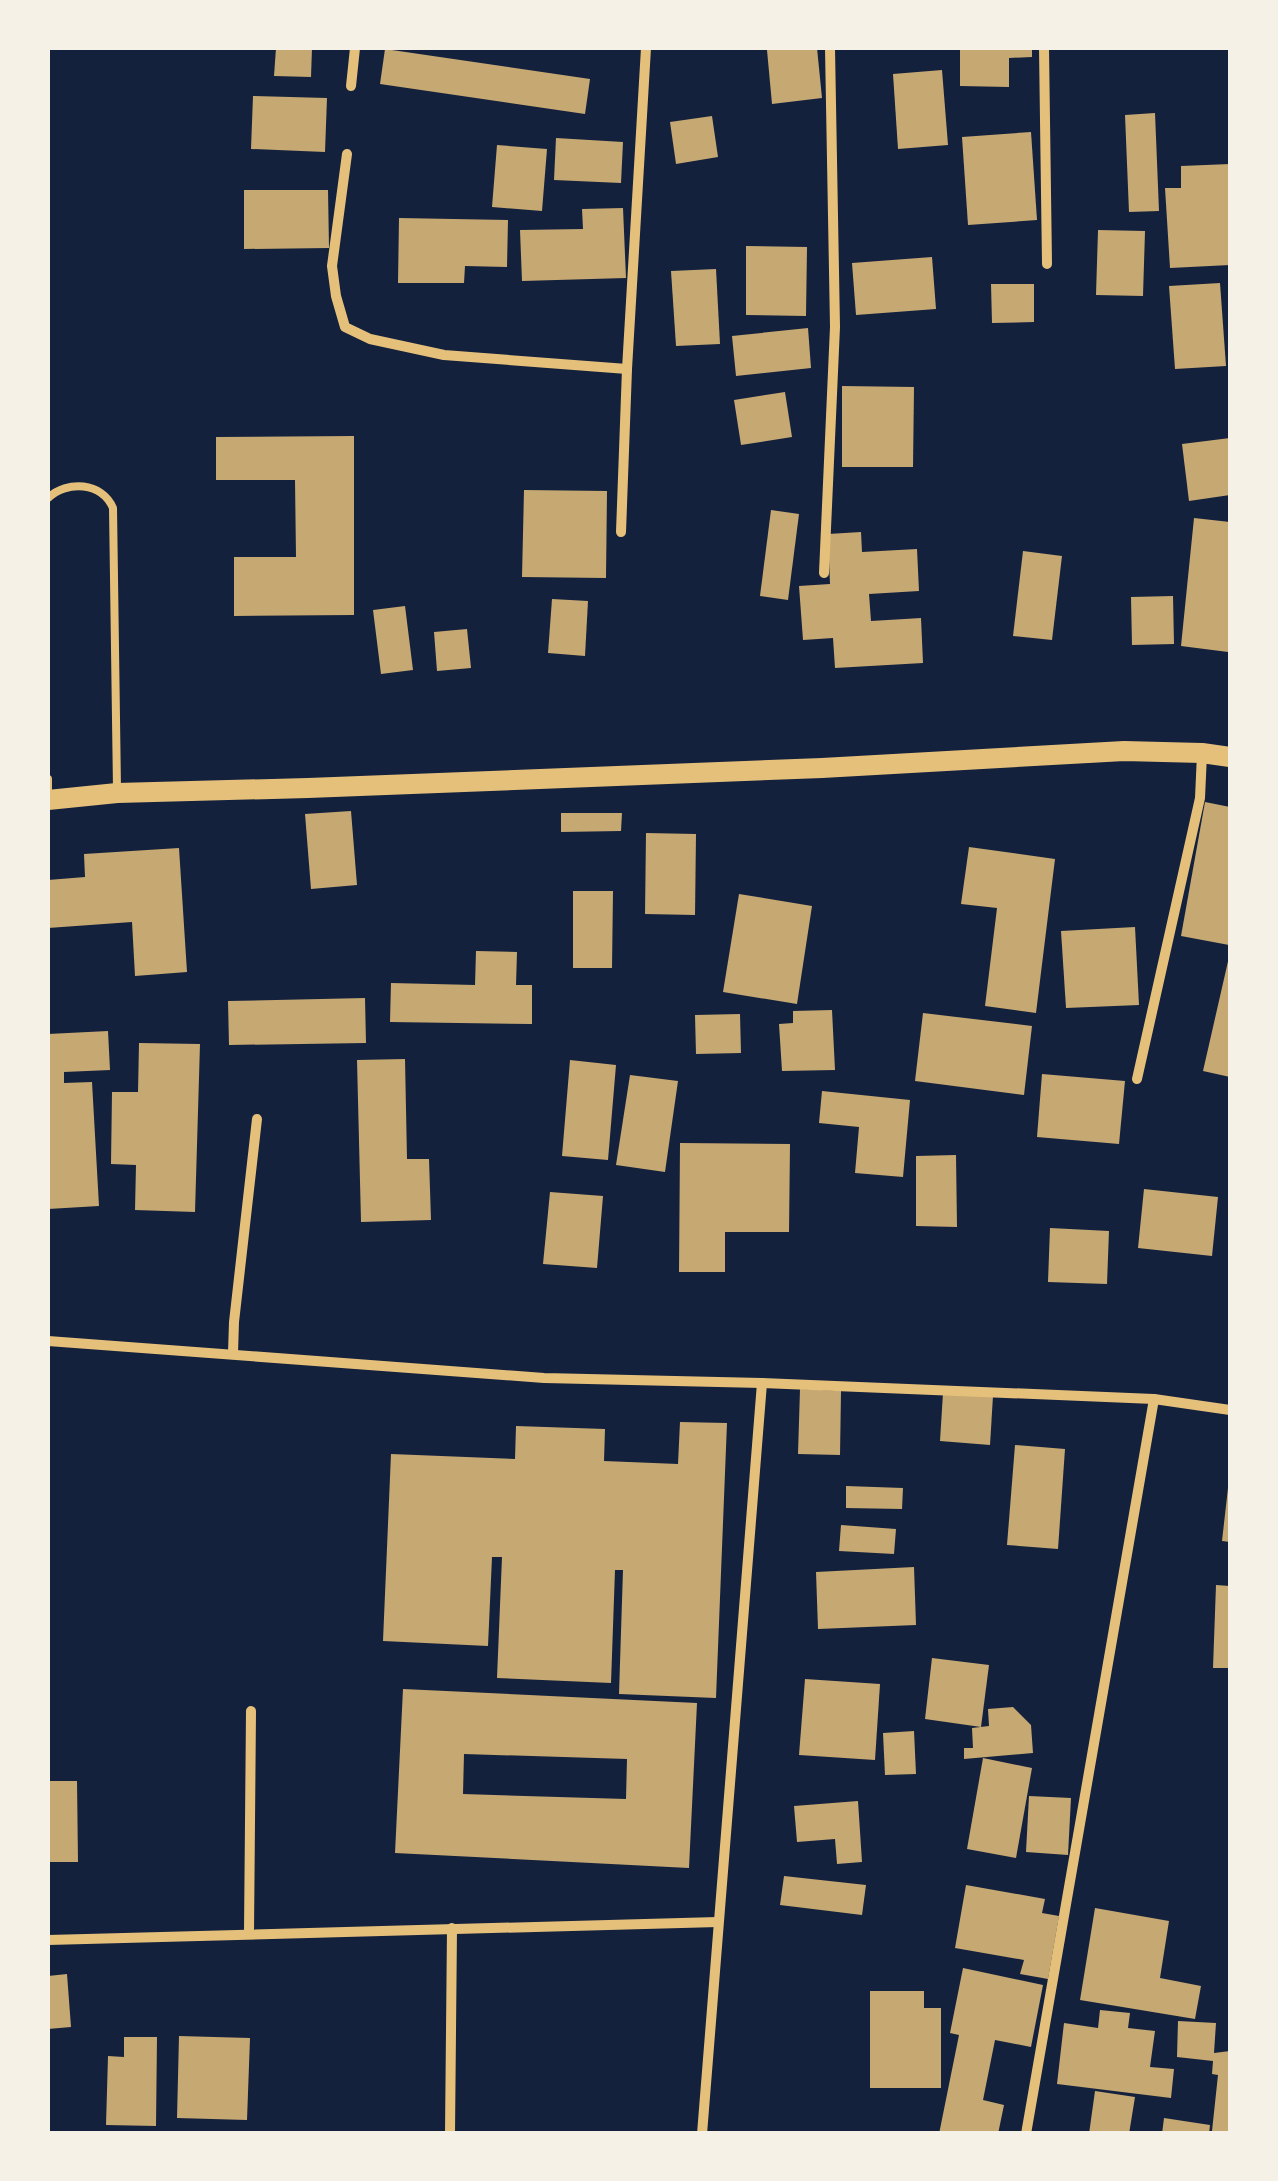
<svg xmlns="http://www.w3.org/2000/svg" width="1278" height="2181" font-family="'Golos Text',sans-serif">
<rect width="100%" height="100%" fill="#14213d"/>
<!-- building -->
<g fill="#c6a872" fill-rule="evenodd">
<path d="M276,48H312L311,77L274,76Z"/>
<path d="M787,48H817L822,98L772,104L767,50Z"/>
<path d="M960,48H1032V57L1009,58V87L960,86Z"/>
<path d="M385,49L590,79L585,114L380,84Z"/>
<path d="M942,70L948,145L898,149L893,74Z"/>
<path d="M253,96L327,98L325,152L251,149Z"/>
<path d="M1155,113L1159,211L1129,212L1125,115Z"/>
<path d="M712,116L718,157L676,164L670,122Z"/>
<path d="M1031,132L1037,220L968,225L962,137Z"/>
<path d="M556,138L623,142L621,183L554,180Z"/>
<path d="M497,145L547,149L542,211L492,207Z"/>
<path d="M1230,164V265L1170,268L1165,188H1181V166Z"/>
<path d="M244,190H328L329,248L244,249Z"/>
<path d="M623,208L626,278L522,281L520,230L583,229L582,209Z"/>
<path d="M399,218L508,220L507,267L465,266L464,283H398Z"/>
<path d="M1098,230L1145,231L1143,296L1096,295Z"/>
<path d="M746,246L807,247L806,316L746,315Z"/>
<path d="M932,257L936,309L856,315L852,263Z"/>
<path d="M716,269L720,344L676,346L671,271Z"/>
<path d="M1220,283L1226,366L1175,369L1169,286Z"/>
<path d="M991,284H1034V322L992,323Z"/>
<path d="M808,328L811,368L736,376L732,336Z"/>
<path d="M842,386L914,387L913,467H842Z"/>
<path d="M785,392L792,437L741,445L734,400Z"/>
<path d="M354,436V615L234,616V557H296L295,480H216V437Z"/>
<path d="M1230,438V495L1189,501L1182,444Z"/>
<path d="M524,490L607,491L606,578L522,577Z"/>
<path d="M771,510L799,514L788,600L760,596Z"/>
<path d="M1194,518L1230,522V627L1228,652L1181,646Z"/>
<path d="M861,532L862,552L917,549L919,591L869,594L871,621L921,618L923,663L835,668L833,638L803,640L799,586L830,584L828,534Z"/>
<path d="M1023,551L1062,556L1052,640L1013,636Z"/>
<path d="M1173,596L1174,644L1132,645L1131,597Z"/>
<path d="M552,599L588,601L585,656L548,653Z"/>
<path d="M405,606L413,670L381,674L373,610Z"/>
<path d="M467,629L471,668L437,671L434,632Z"/>
<path d="M1205,802L1230,807L1229,945L1181,936Z"/>
<path d="M351,811L357,885L311,889L305,814Z"/>
<path d="M561,813H622L621,831L561,832Z"/>
<path d="M646,833L696,834L695,915L645,914Z"/>
<path d="M969,847L1055,859L1036,1013L985,1006L997,908L961,904Z"/>
<path d="M179,848L187,972L135,976L132,922L48,928V880L85,877L84,854Z"/>
<path d="M573,891H613L612,968H573Z"/>
<path d="M739,894L812,906L797,1004L723,992Z"/>
<path d="M1135,927L1139,1005L1066,1008L1061,931Z"/>
<path d="M476,951L517,952L516,985H532V1024L390,1022L391,983L475,985Z"/>
<path d="M1229,957H1230V1077L1203,1071Z"/>
<path d="M365,998L366,1043L229,1045L228,1001Z"/>
<path d="M832,1010L835,1070L782,1071L779,1024L793,1023V1011Z"/>
<path d="M923,1013L1032,1026L1024,1095L915,1081Z"/>
<path d="M740,1014L741,1053L696,1054L695,1015Z"/>
<path d="M108,1031L110,1070L64,1072V1083L92,1082L99,1206L48,1209V1034Z"/>
<path d="M139,1043L200,1044L195,1212L135,1210L136,1165L111,1164L112,1092H138Z"/>
<path d="M405,1059L407,1159H429L431,1220L361,1222L357,1060Z"/>
<path d="M570,1060L616,1065L608,1160L562,1156Z"/>
<path d="M1042,1074L1125,1081L1119,1144L1037,1137Z"/>
<path d="M630,1075L678,1081L665,1172L616,1165Z"/>
<path d="M822,1091L910,1100L903,1177L855,1173L859,1127L819,1123Z"/>
<path d="M680,1143L790,1144L789,1232H725V1272H679Z"/>
<path d="M956,1155L957,1227L916,1226V1156Z"/>
<path d="M1144,1189L1218,1197L1212,1256L1138,1248Z"/>
<path d="M550,1192L603,1196L597,1268L543,1264Z"/>
<path d="M1050,1228L1109,1231L1107,1284L1048,1282Z"/>
<path d="M800,1389L841,1391L840,1455L798,1454Z"/>
<path d="M943,1393L993,1396L990,1445L940,1441Z"/>
<path d="M680,1422L727,1423L716,1698L619,1694L623,1570H615L611,1683L497,1678L502,1557H492L488,1646L383,1641L391,1454L515,1459L516,1426L605,1429L604,1461L678,1464Z"/>
<path d="M1015,1445L1065,1449L1058,1549L1007,1545Z"/>
<path d="M846,1486L903,1488L902,1509L846,1508Z"/>
<path d="M1228,1488H1230V1542L1222,1541Z"/>
<path d="M841,1525L896,1529L894,1554L839,1551Z"/>
<path d="M914,1567L916,1625L818,1629L816,1572Z"/>
<path d="M1216,1585L1230,1586V1668H1213Z"/>
<path d="M932,1658L989,1665L981,1727L925,1719Z"/>
<path d="M805,1679L880,1684L875,1760L799,1755Z"/>
<path d="M403,1689L697,1703L689,1868L395,1853ZM464,1754L627,1759L626,1799L463,1794Z"/>
<path d="M1013,1707L1031,1725L1033,1753L964,1759V1748H973L972,1728L989,1726L988,1709Z"/>
<path d="M914,1731L916,1774L885,1775L883,1733Z"/>
<path d="M983,1758L1032,1768L1016,1858L967,1849Z"/>
<path d="M48,1781H77L78,1862H48Z"/>
<path d="M1029,1796L1071,1798L1068,1855L1026,1852Z"/>
<path d="M858,1801L862,1862L837,1864L835,1839L797,1842L794,1806Z"/>
<path d="M784,1876L866,1885L862,1915L780,1905Z"/>
<path d="M966,1885L1045,1899L1042,1913L1059,1916L1048,1979L1020,1974L1024,1960L955,1948Z"/>
<path d="M1095,1908L1169,1921L1160,1978L1201,1986L1195,2019L1080,2000Z"/>
<path d="M963,1968L1043,1985L1031,2047L995,2040L983,2100L1004,2105L998,2134H939L959,2035L950,2033Z"/>
<path d="M67,1974L71,2027L48,2029V1976Z"/>
<path d="M870,1991H924V2008H941V2088H870Z"/>
<path d="M1100,2010L1130,2013L1128,2028L1155,2031L1150,2067L1174,2069L1171,2098L1057,2084L1064,2023L1098,2028Z"/>
<path d="M1178,2021L1216,2023L1214,2053L1230,2051V2133L1212,2131L1218,2075L1212,2074L1213,2061L1177,2057Z"/>
<path d="M179,2036L250,2038L247,2120L177,2118Z"/>
<path d="M124,2037H157L156,2126L106,2125L108,2056L124,2057Z"/>
<path d="M1095,2091L1135,2097L1129,2134H1089Z"/>
<path d="M1164,2118L1210,2125L1209,2134H1162Z"/>
</g>
<g fill="none" stroke-linecap="round" stroke-linejoin="round">
<!-- service -->
<g stroke="#e5c07b" stroke-width="8">
<path d="M48,498C67,480 102,482 113,508L117,789"/>
<path d="M48,779V796"/>
</g>
<!-- minor -->
<g stroke="#e5c07b" stroke-width="10">
<path d="M1044,48L1047,264"/>
<path d="M351,86L355,48"/>
<path d="M347,154L332,266L336,296L345,327L370,339L444,355L627,369"/>
<path d="M621,532L627,369L646,48"/>
<path d="M824,573L835,327L830,48"/>
<path d="M1137,1079L1200,798L1202,754"/>
<path d="M48,1341L544,1378L762,1383L1154,1399L1230,1410"/>
<path d="M233,1353L234,1322L257,1119"/>
<path d="M249,1933L251,1711"/>
<path d="M48,1940L718,1922"/>
<path d="M450,2134L452,1928"/>
<path d="M702,2134L762,1383"/>
<path d="M1026,2134L1154,1399"/>
</g>
<!-- secondary -->
<path stroke="#e5c07b" stroke-width="20" d="M48,800L117,793L308,788L822,768L1124,751L1202,753L1230,757"/>
</g>
<!-- border -->
<rect width="1278" height="2181" fill="none" stroke="#f6f1e7" stroke-width="100"/>
</svg>
